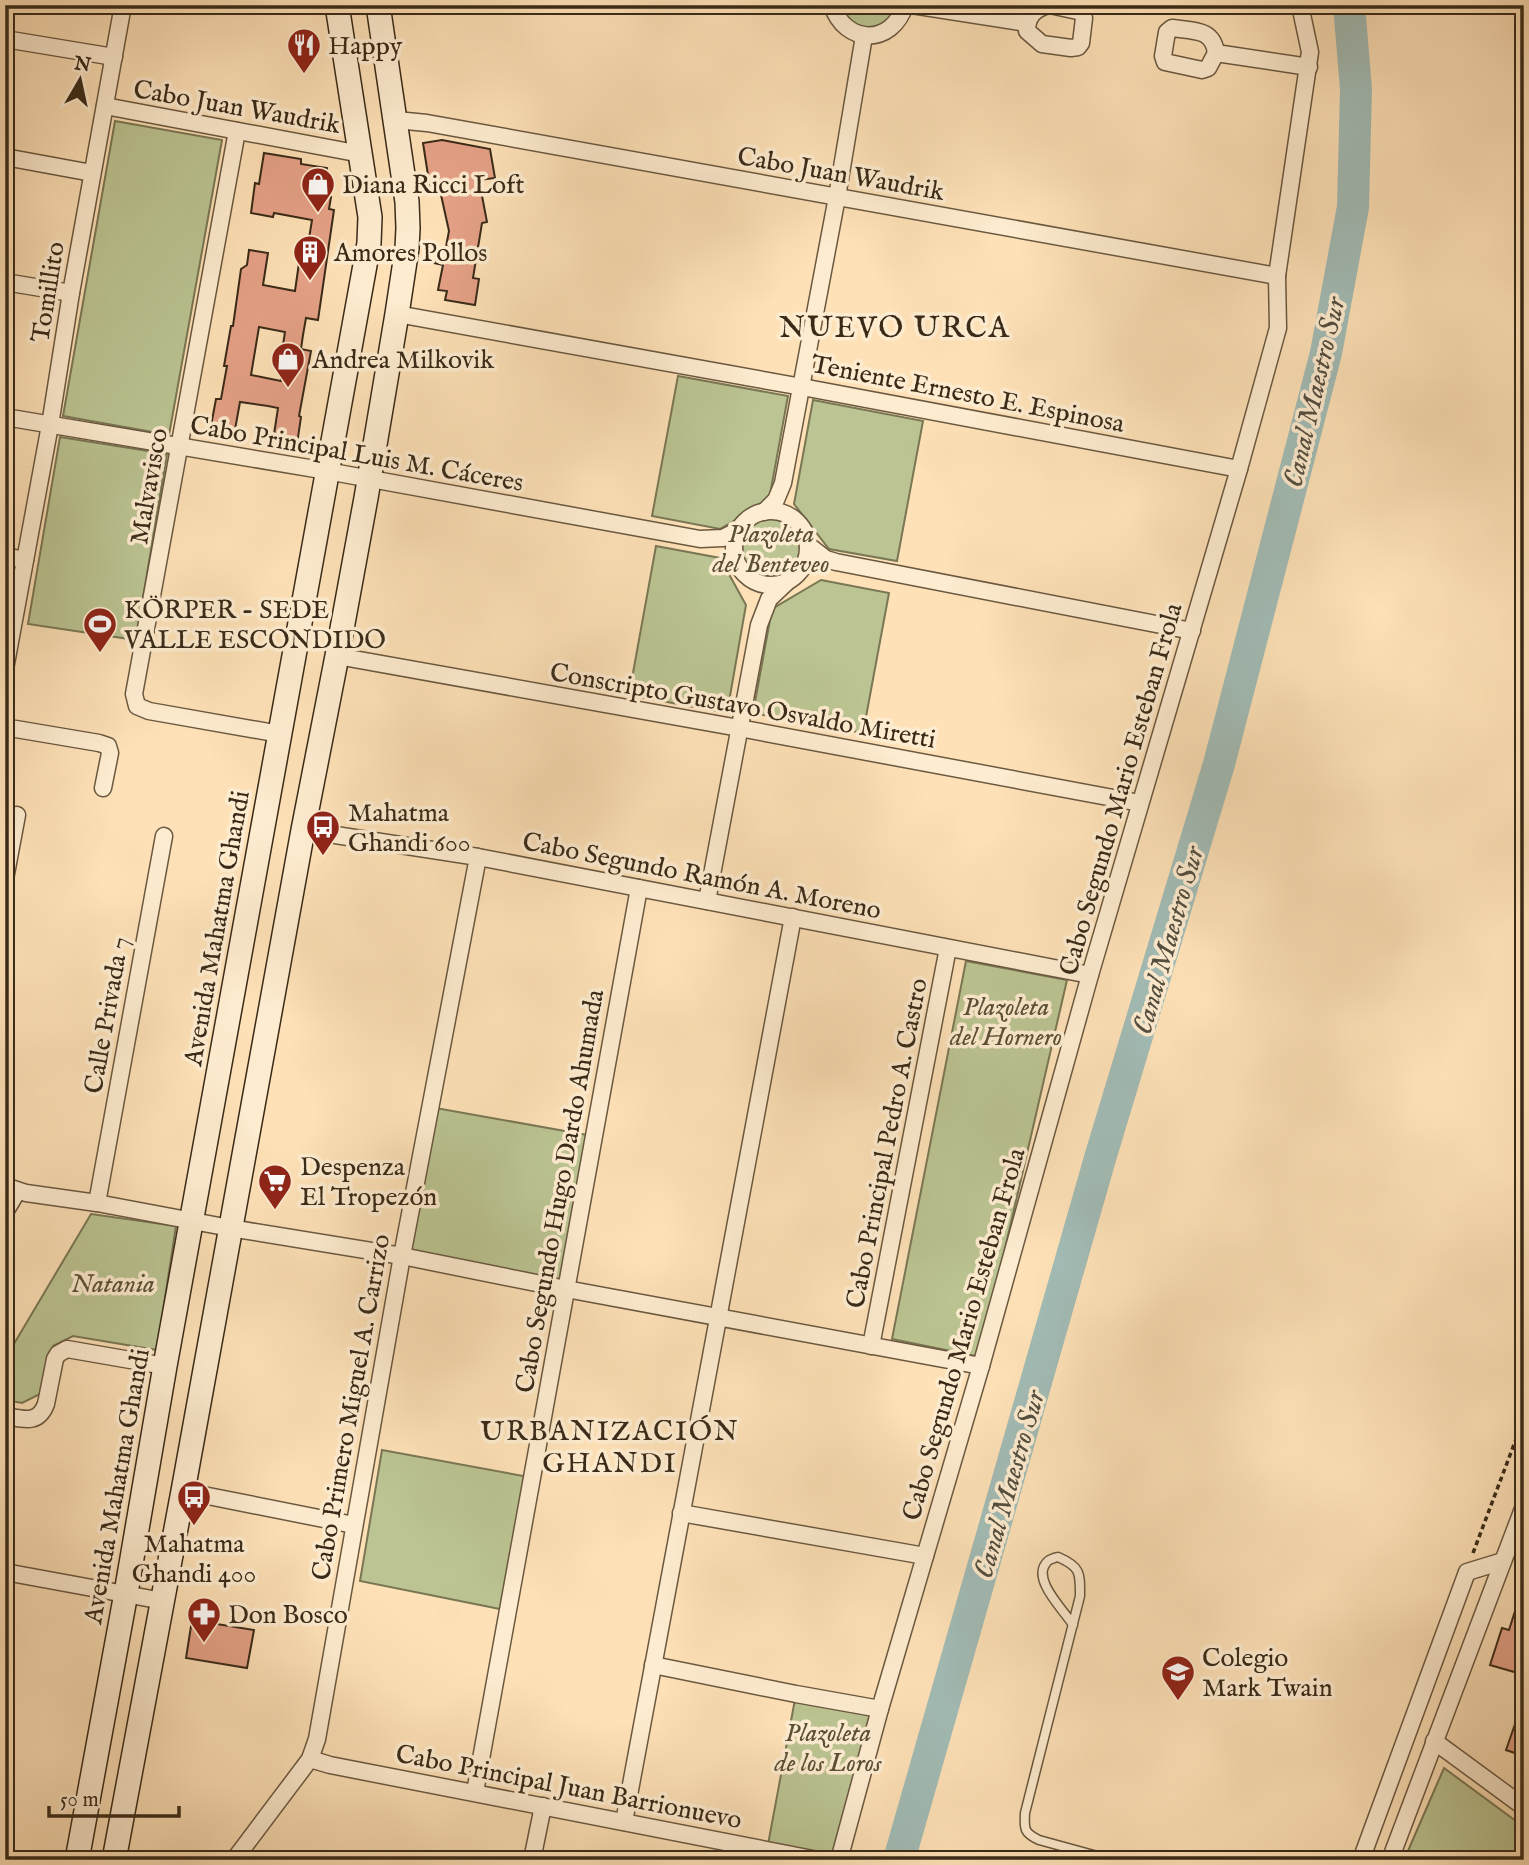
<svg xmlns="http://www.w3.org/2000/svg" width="1529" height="1865" font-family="'IM FELL English',serif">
<rect width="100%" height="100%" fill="#fee1b7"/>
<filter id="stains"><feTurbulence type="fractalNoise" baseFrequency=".00286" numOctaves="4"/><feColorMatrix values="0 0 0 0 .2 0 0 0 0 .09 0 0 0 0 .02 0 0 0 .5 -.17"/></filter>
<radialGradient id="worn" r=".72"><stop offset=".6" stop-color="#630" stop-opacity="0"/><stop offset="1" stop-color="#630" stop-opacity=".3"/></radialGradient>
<!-- green -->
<g fill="#bbc492" stroke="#7a7755" stroke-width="2">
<path d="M833,5H905V11L865,36Z"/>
<path d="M115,121L222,140L169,435L63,416Z"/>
<path d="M678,376L788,396L769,500L720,529L652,516Z"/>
<path d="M813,400L923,421L897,561L829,549L794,504Z"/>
<path d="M60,437L167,454L136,640L28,624Z"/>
<circle cx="771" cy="548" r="36"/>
<path d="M656,546L720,558L746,605L727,713L629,695Z"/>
<path d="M821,580L889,593L863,733L753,713L772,609Z"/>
<path d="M966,961L1067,980L980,1357L892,1339Z"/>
<path d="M430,1107L593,1136L566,1289L402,1256Z"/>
<path d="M91,1214L176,1226L157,1350L73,1336L53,1346L40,1394L22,1403L5,1400V1359Z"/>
<path d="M382,1450L529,1477L505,1610L360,1581Z"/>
<path d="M796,1694L880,1709L839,1860H818L767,1850Z"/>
<path d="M1444,1768L1524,1827V1860H1404Z"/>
</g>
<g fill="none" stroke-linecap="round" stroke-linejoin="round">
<!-- river -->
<path stroke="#a2bcb6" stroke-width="32" d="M899,1860L1101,1155L1219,764L1326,353L1353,207L1356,89L1349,5"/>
</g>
<!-- building -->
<g fill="#e5a187" stroke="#392a18" stroke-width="2" fill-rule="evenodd">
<path d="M442,140L490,149L495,178L479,180L487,222L482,223L473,278L479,279L475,305L445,300L447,291L438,290L443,265L434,263L437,250L445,252L449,231L439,186L430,188L423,143Z"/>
<path d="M264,153L301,159V164L327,168L325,183H329L326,196L331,197L329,209L334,210L318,320L306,318L303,335L301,349L311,351L299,416L301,417L297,444L273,441L278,408L268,406L240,402L234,435L210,431L216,399H221L227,366H224L231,326H233L241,269L247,265L249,250L268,253L263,285L295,291L300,256L306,257L312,220L274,213L273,217L251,213L255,183L259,184ZM259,327L285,332L283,345L287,346L281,381L251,375Z"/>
<path d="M1521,1592L1524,1593V1664L1521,1674L1490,1665L1502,1628L1509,1630Z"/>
<path d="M192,1620L254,1630L247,1668L186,1658Z"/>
<path d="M1522,1704L1524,1705V1756L1506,1750Z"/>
</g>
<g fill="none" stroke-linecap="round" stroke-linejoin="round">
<!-- lane casing -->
<g stroke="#6a5840" stroke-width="11">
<path id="lane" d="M1073,1625C1065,1611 1029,1578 1048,1561C1048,1560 1057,1557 1058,1557C1081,1567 1080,1573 1080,1596L1025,1813C1024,1829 1024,1833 1039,1840L1112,1860"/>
</g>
<!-- street casing -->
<g stroke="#6a5840" stroke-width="19">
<g id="street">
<path d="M832,5C845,45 892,46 905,5"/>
<path d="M912,5L1027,23"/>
<path d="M1048,5C1034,9 1027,17 1027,31L1042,44L1071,48L1078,47L1081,43L1084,18L1082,12L1050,5"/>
<path d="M5,39L114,57"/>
<path d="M1216,53L1208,68L1202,70L1165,62L1163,56L1167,32L1172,28C1192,31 1213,28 1216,53L1309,67"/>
<path d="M105,106L361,154"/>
<path d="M396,120L427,123L1277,276"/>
<path d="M237,131L134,694L137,706L149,711L280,734"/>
<path d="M5,157L92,173"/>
<path d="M5,282L71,293"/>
<path d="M397,314L802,387L1239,469"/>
<path d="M5,417L327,471L700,539L723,538L739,530"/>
<circle cx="771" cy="548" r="37"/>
<path d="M764,512L776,500L783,483L837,197L864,36"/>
<path d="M808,545L826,559L836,562L1192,631"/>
<path d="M5,556L25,560"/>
<path d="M337,656L739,728L1140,803"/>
<path d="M5,669L50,425L71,293L123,5"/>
<path d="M5,723L10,728L99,743L108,746L110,753L103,788"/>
<path d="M303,830L478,857L1090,975"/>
<path d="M5,879L17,815"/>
<path d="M707,901L759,625L769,599L787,582"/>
<path d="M5,1186L26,1193L97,1203L230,1228L402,1256L566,1289L981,1366"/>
<path d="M97,1203L164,836"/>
<path d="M5,1212L17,1192"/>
<path d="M871,1346L948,948"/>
<path d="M5,1416C23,1419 38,1425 46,1404L55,1359L58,1354L67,1349L165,1366"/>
<path d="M183,1491L354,1525"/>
<path d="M681,1513L925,1556"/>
<path d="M5,1572L163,1601"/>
<path d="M653,1665L796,1694L880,1709"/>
<path d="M1434,1741L1524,1807"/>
<path d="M310,1759L330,1765L818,1860"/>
<path d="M475,1792L639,888"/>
<path d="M624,1822L793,917"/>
<path d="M234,1860L310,1759L317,1739L402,1256L478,857"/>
<path d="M532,1860L543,1806"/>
<path d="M839,1860L880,1709L981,1366L1090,975L1239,469L1278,328L1277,276L1310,52L1300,5"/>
<path d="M1361,1860L1467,1572L1503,1561"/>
<path d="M1390,1860L1524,1506"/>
</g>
</g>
<!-- secondary casing -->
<g stroke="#392a18" stroke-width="26">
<g id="secondary">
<path d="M77,1860L126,1593L165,1366L369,243L370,217L337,5"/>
<path d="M114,1860L183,1491L303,830L337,656L366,498L397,314L407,248L408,228L407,202L378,5"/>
</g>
</g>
<!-- path -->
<path stroke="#392a18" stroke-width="3.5" stroke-dasharray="5 3.5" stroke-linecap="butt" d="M1473,1553L1524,1418"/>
<!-- lane -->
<use href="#lane" stroke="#feecd0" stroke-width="8"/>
<!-- street -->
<use href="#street" stroke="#feecd0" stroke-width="16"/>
<!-- secondary -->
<use href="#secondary" stroke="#feecd0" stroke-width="23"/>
</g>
<!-- icons -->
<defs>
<g id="restaurant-pin" transform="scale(1.75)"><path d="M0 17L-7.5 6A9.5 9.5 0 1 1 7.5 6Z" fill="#8f2418" stroke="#feecd0"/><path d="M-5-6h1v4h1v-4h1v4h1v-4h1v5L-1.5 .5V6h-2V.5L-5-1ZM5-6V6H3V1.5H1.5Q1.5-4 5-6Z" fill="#fff"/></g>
<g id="shop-pin" transform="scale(1.75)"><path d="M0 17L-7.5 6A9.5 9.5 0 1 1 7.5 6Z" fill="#8f2418" stroke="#feecd0"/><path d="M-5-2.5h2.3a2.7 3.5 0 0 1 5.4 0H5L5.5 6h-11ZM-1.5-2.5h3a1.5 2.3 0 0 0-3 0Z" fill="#fff"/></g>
<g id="building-pin" transform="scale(1.75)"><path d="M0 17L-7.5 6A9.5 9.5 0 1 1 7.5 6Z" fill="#8f2418" stroke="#feecd0"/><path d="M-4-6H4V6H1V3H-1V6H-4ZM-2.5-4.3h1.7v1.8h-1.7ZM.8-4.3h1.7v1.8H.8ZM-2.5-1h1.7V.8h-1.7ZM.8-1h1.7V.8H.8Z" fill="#fff"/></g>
<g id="stadium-pin" transform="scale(1.75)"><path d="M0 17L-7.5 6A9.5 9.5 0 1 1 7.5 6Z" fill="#8f2418" stroke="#feecd0"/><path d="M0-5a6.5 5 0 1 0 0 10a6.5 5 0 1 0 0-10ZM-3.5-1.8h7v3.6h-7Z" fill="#fff"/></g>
<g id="bus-pin" transform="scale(1.75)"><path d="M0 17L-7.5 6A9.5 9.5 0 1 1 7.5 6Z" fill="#8f2418" stroke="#feecd0"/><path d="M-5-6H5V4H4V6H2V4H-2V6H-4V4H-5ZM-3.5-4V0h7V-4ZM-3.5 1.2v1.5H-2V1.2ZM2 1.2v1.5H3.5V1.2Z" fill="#fff"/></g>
<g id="supermarket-pin" transform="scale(1.75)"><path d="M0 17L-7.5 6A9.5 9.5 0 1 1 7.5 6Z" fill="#8f2418" stroke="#feecd0"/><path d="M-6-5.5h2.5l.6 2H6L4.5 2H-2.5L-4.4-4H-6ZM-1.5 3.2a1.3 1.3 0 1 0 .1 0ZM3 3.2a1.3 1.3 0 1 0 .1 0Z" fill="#fff"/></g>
<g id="pharmacy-pin" transform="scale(1.75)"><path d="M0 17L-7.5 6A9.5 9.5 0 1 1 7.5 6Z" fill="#8f2418" stroke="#feecd0"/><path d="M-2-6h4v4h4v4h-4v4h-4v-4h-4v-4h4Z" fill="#fff"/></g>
<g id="school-pin" transform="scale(1.75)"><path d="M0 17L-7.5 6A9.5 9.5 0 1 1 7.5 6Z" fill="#8f2418" stroke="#feecd0"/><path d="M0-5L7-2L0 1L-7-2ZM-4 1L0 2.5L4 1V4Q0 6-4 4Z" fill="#fff"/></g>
</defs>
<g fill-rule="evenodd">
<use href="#restaurant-pin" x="304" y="45"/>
<use href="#shop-pin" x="318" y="184"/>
<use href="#building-pin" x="310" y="252"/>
<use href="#shop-pin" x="288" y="359"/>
<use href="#stadium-pin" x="100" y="624"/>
<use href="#bus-pin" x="323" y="827"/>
<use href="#supermarket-pin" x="275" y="1181"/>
<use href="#bus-pin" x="194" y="1497"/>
<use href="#pharmacy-pin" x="204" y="1614"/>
<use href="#school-pin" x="1178" y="1672"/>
</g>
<g text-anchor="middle" stroke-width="7" stroke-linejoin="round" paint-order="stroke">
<!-- poi labels -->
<g font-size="26" fill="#392a18" stroke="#feecd0" text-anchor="start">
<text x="328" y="54">Happy</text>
<text x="342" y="193">Diana Ricci Loft</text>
<text x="334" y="261">Amores Pollos</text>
<text x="312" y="368">Andrea Milkovik</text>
<text x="124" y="618">KÖRPER - SEDE<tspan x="124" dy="30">VALLE ESCONDIDO</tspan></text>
<text x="348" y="821">Mahatma<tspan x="348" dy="30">Ghandi 600</tspan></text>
<text x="300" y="1175">Despenza<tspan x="300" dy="30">El Tropezón</tspan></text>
<text x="194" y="1552" text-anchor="middle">Mahatma<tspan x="194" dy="30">Ghandi 400</tspan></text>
<text x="228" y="1623">Don Bosco</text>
<text x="1202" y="1666">Colegio<tspan x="1202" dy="30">Mark Twain</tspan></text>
</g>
<!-- street labels -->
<g font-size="26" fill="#392a18" stroke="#feecd0">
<text transform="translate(237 106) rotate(10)" y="9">Cabo Juan Waudrik</text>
<text transform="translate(841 173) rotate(10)" y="9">Cabo Juan Waudrik</text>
<text transform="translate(47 292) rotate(-81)" y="9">Tomillito</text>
<text transform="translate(968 393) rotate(11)" y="9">Teniente Ernesto E. Espinosa</text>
<text transform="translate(357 453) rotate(10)" y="9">Cabo Principal Luis M. Cáceres</text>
<text transform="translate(148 486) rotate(-80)" y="9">Malvavisco</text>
<text transform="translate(743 705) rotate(10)" y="9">Conscripto Gustavo Osvaldo Miretti</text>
<text transform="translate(1120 789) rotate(-74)" y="9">Cabo Segundo Mario Esteban Frola</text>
<text transform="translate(702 875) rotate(11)" y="9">Cabo Segundo Ramón A. Moreno</text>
<text transform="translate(216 928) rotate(-80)" y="9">Avenida Mahatma Ghandi</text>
<text transform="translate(106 1015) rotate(-80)" y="9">Calle Privada 7</text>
<text transform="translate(886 1143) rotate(-79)" y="9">Cabo Principal Pedro A. Castro</text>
<text transform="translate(559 1191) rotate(-80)" y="9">Cabo Segundo Hugo Dardo Ahumada</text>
<text transform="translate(963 1334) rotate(-74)" y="9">Cabo Segundo Mario Esteban Frola</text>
<text transform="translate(350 1407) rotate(-80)" y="9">Cabo Primero Miguel A. Carrizo</text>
<text transform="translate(116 1486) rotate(-80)" y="9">Avenida Mahatma Ghandi</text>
<text transform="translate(569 1786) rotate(11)" y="9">Cabo Principal Juan Barrionuevo</text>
</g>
<!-- park labels -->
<g font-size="26" font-style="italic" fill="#5a5036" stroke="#feecd0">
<text x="771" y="542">Plazoleta<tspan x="771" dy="30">del Benteveo</tspan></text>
<text x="1006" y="1015">Plazoleta<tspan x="1006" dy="30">del Hornero</tspan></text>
<text x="113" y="1292">Natania</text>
<text x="828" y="1741">Plazoleta<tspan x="828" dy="30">de los Loros</tspan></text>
</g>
<!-- water labels -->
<g font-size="28" font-style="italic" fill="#534e40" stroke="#feecd0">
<text transform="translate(1313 392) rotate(-77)" y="10">Canal Maestro Sur</text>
<text transform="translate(1167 940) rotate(-74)" y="10">Canal Maestro Sur</text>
<text transform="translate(1008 1484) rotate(-74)" y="10">Canal Maestro Sur</text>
</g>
<!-- neighbourhood labels -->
<g font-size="28" letter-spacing="2" fill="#392a18" stroke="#feecd0">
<text x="610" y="1440">URBANIZACIÓN<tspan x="610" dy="32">GHANDI</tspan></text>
</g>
<!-- quarter labels -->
<g font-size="30" letter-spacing="2" fill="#392a18" stroke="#feecd0">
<text x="895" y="337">NUEVO URCA</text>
</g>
</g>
<!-- margin -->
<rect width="1529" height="1865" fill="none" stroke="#fee1b7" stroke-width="28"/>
<rect x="7" y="7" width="1515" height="1851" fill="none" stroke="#392a18" stroke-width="3.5"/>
<rect x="14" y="14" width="1501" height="1837" fill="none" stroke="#392a18" stroke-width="2"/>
<!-- north arrow -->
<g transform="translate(80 80) rotate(9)" stroke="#feecd0" stroke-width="5" paint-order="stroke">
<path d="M0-5L12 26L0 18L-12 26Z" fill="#392a18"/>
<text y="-10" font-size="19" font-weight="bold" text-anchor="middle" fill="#392a18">N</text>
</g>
<!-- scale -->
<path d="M49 1806v10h130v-10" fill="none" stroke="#392a18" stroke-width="3.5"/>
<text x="60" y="1806" font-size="21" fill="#392a18" stroke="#feecd0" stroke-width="5" paint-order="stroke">50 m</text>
<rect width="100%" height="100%" filter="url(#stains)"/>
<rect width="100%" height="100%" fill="url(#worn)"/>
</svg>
